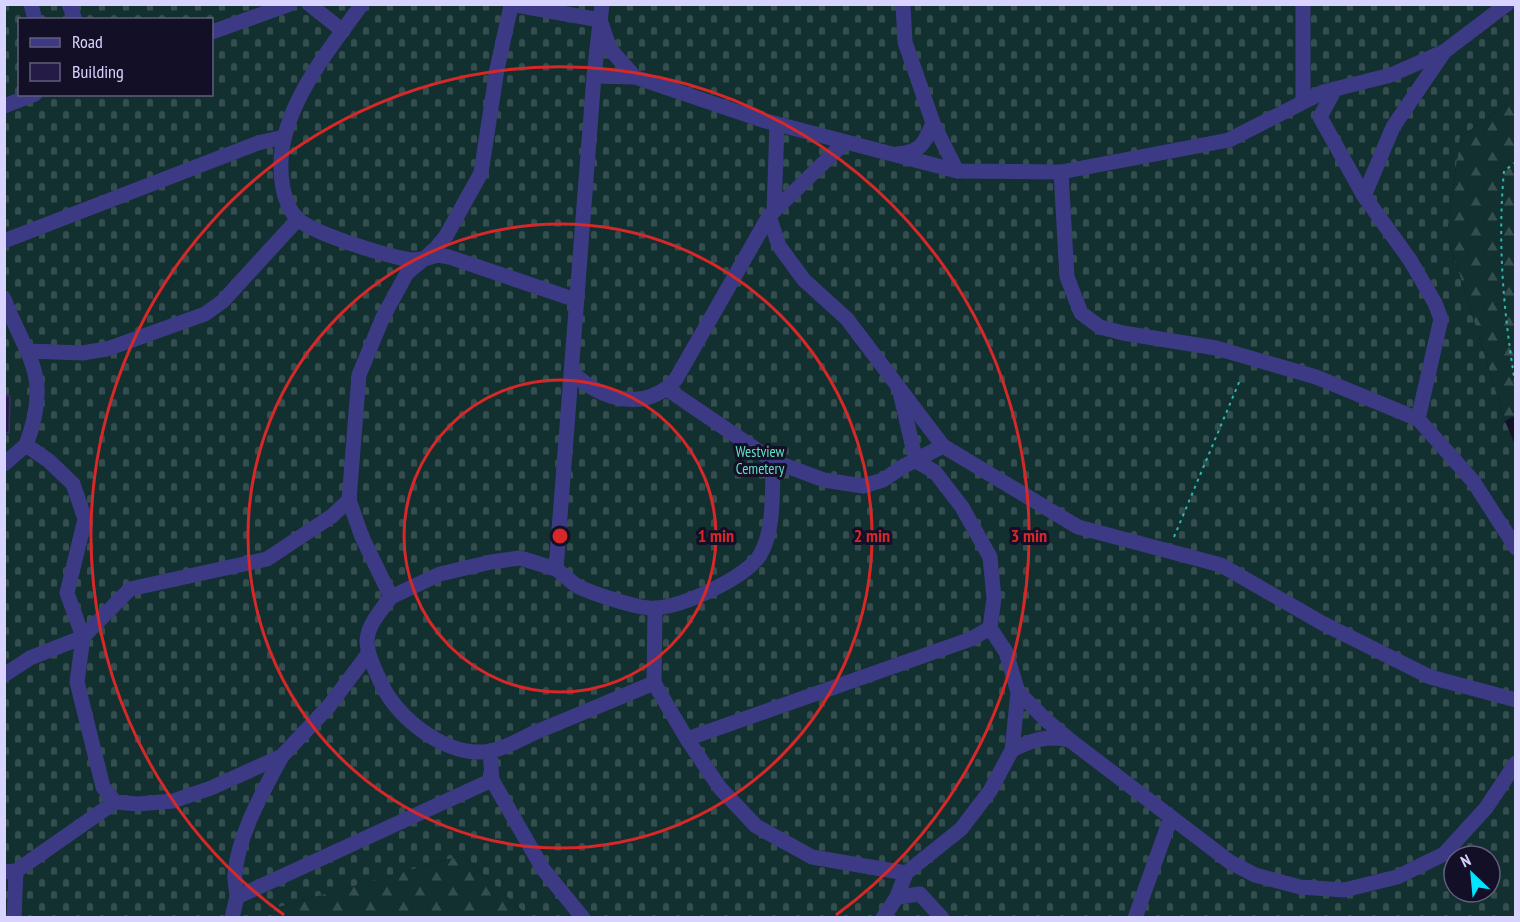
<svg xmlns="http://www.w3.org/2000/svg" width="1520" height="922" font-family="'PT Sans Narrow',sans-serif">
<defs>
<pattern id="forest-firs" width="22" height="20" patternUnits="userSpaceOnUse" patternTransform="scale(1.5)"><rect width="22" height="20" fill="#12302f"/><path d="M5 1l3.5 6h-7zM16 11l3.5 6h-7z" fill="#344d4e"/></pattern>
<pattern id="cemetery-stones" width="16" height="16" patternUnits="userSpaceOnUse" patternTransform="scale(1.5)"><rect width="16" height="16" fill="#12302f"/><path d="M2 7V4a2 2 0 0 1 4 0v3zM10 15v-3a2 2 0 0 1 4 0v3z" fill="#344d4e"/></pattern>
</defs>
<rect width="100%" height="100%" fill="#130f26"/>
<!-- forest -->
<g fill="url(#forest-firs)">
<path d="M1515,99L1516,415L1505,421L1447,234L1460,137Z"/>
<path d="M463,855L529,917L271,918L274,908Z"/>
</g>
<!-- cemetery -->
<path fill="url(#cemetery-stones)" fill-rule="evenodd" d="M5,5H1515V99L1460,137L1447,234L1505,421L1515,445V917H529L463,855L275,908L271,917L5,918ZM20,20H212V94H20ZM1454,856H1490V892H1454Z"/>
<!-- building -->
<path fill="#241b47" stroke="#3b2d73" stroke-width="1.5" d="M4,396H10L9,433H4Z"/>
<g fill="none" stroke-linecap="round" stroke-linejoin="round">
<!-- path -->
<g stroke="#2fb8b0" stroke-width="2" stroke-dasharray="3 4.5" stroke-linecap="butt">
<path d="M1516,162L1504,171C1497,245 1504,316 1516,389"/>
<path d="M1174,537L1240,380"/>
</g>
<!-- minor -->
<g stroke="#3d3a85" stroke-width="15">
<path d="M31,4L35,20"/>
<path d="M69,4L75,20"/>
<path d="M309,4L343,31"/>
<path d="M362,4C325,56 269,120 283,188C285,199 290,212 299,220C317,235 387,256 411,260L424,259L437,247L446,236L481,173L497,69L511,6"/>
<path d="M510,4L600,20L610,49L635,77"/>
<path d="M903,4L905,42L933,123L957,171"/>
<path d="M1303,4V102"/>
<path d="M212,32L290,4"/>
<path d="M594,76L602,4"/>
<path d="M1335,89L1320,117L1364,196L1410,260L1435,303L1441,319L1418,419"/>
<path d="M4,106L35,94"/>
<path d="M897,154C922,151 923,145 933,123"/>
<path d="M1061,172L1067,277L1081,313L1100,327L1123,333L1216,348L1316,377L1418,419L1473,481L1516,548"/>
<path d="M1364,196L1393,127L1444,52"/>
<path d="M774,211L777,124"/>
<path d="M769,216L779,246L804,280L847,319L943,446L1078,527L1221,565L1322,623L1430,677L1516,700"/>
<path d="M4,241L258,143L284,137"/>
<path d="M4,299C28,360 52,376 26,445L49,461L73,484L85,519L67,593L83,637L77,682L103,787L115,802L138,804L173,801L211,788L282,756L329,706L368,654"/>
<path d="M576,300L449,257L438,255L424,259L407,273L383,317L359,375L349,500L362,537L391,597L440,574L491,562L520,558L556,569L594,76L635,77L762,120L957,171L1061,172L1229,140L1323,92L1391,75L1445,51L1507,4"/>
<path d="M29,351L82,353L107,349L205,314L223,301L298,219"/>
<path d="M572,372C601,400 646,413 676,379L769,216L845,142"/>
<path d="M667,389L773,461L824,480L863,486L883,480L904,466L943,446"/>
<path d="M4,464L26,445"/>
<path d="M556,569C563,574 570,581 577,586C591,593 641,610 656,608C684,606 745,578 760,555C775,530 772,489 773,461"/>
<path d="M391,597C361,635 361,640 381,683C397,719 449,759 490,751C505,749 522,738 536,732C576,716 615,699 654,683"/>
<path d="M655,609L654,683L687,739L971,639L990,628"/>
<path d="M4,675L30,658L83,637L130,589L267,559L332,516L349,500"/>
<path d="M1018,692L1046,720L1071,741L1230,862L1255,875L1300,887L1344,890L1397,877L1444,854L1486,808L1516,763"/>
<path d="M687,739L720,788L756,826L812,857L906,873L961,829L990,791L1012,750L1018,692L1006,652L990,628L994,598L990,557L962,507L935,472L916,461L900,392"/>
<path d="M1012,750C1031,740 1048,735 1069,740"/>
<path d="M490,751L492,780L543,869L583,918"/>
<path d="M4,872L16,871L115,802"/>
<path d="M237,897C237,890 234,881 235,874C238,834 264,790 282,756"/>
<path d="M897,897L920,894L942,918"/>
<path d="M14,918L16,871"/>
<path d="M232,918L237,897L492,780"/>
<path d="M883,918L897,897L906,873"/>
<path d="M1135,918L1171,817"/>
</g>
</g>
<!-- distance rings -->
<g fill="none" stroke="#d62828" stroke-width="3">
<circle cx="560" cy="536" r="156"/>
<circle cx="560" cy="536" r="312"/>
<path d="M284 915A469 469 0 1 1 836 915"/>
</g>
<g text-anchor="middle" stroke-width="6" stroke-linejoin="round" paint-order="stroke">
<!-- park labels -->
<g font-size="15" fill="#5fe0c0" stroke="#130f26">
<text x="760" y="457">Westview<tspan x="760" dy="17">Cemetery</tspan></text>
</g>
</g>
<circle cx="560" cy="536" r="9" fill="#d62828" stroke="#130f26" stroke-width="3"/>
<g font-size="18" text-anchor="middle" font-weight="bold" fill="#d62828" stroke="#130f26" stroke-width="6" stroke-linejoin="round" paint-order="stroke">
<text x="716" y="542">1 min</text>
<text x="872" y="542">2 min</text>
<text x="1029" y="542">3 min</text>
</g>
<!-- border -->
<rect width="1520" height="922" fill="none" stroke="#d9d4ff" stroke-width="12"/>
<!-- legend -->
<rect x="18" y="18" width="195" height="78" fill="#130f26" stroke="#625e7d" stroke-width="1.5"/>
<rect x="30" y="38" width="30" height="9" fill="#3d3a85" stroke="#625e7d" stroke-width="1.5"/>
<text x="72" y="48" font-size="18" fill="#d9d4ff">Road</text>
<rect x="30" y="63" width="30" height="18" fill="#241b47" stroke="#625e7d" stroke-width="1.5"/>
<text x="72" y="78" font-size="18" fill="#d9d4ff">Building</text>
<!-- north arrow -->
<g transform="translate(1472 874) rotate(334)"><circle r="28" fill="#130f26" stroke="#625e7d" stroke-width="1.5"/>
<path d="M0-4.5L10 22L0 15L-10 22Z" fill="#00e5ff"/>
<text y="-9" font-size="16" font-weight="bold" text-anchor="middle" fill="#d9d4ff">N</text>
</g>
</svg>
